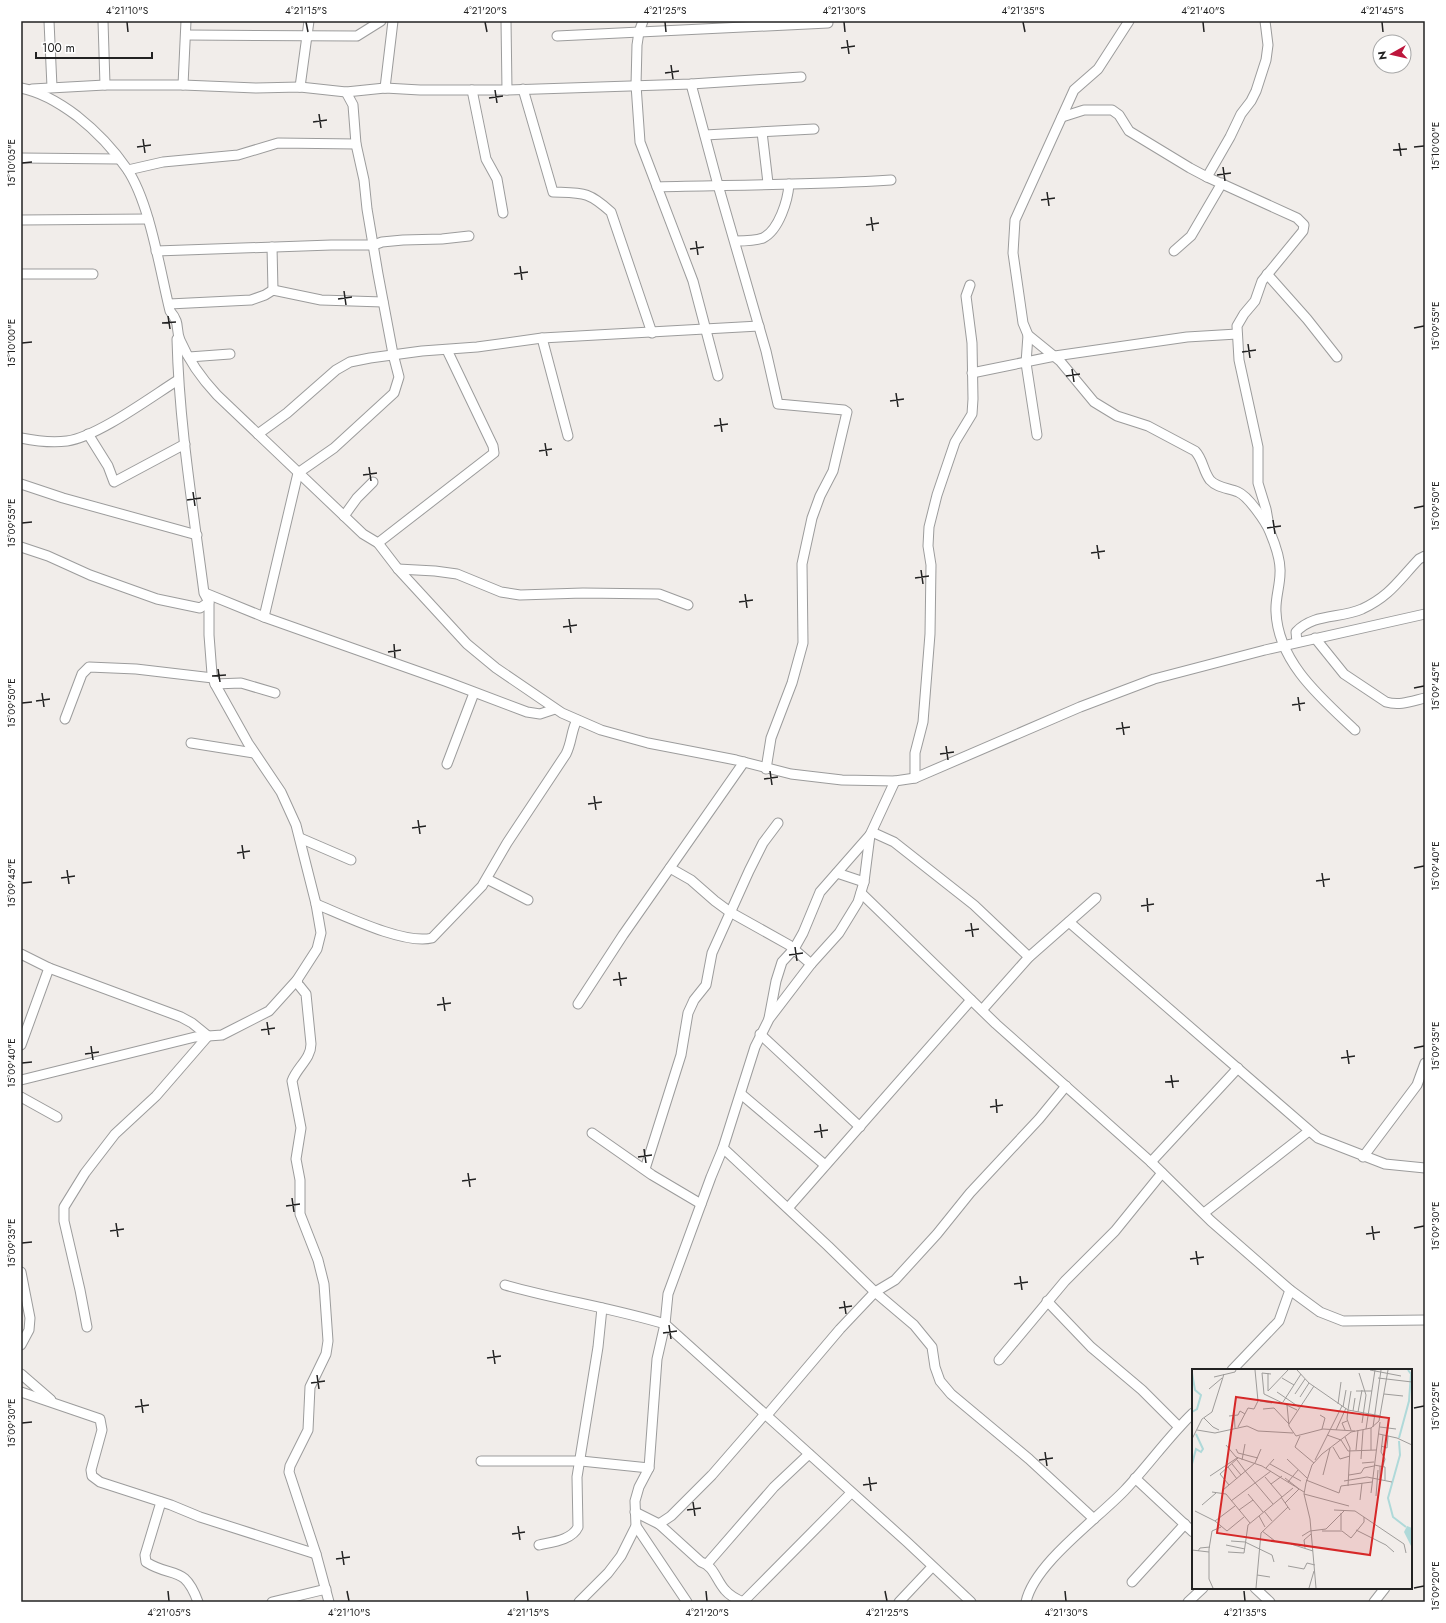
<svg xmlns="http://www.w3.org/2000/svg" width="1446" height="1623" font-family="Jost,sans-serif">
<rect width="100%" height="100%" fill="#f1edea"/>
<g fill="none" stroke-linecap="round" stroke-linejoin="round">
<!-- minor casing -->
<g stroke="#9c9c9c" stroke-width="11">
<g id="minor">
<path d="M49,21L52,87"/>
<path d="M103,21L105,85"/>
<path d="M506,21L507,90"/>
<path d="M643,21L639,32L637,45L636,85L640,142L693,281L718,376"/>
<path d="M1129,21L1098,69L1074,90L1015,220L1013,253L1023,323L1028,335L1060,361L1094,402L1117,416L1148,426L1195,451C1203,459 1203,471 1210,480C1217,488 1229,488 1238,492C1248,496 1266,522 1270,532C1275,544 1281,560 1280,573C1280,586 1275,599 1276,612C1278,662 1321,698 1355,730"/>
<path d="M186,35L357,36L381,21"/>
<path d="M557,36L828,23"/>
<path d="M691,84L718,185L766,351L778,404L844,410L847,412L833,471L820,496L812,518L802,564L803,643L792,683L771,738L766,769"/>
<path d="M183,85L186,21"/>
<path d="M300,87L309,21"/>
<path d="M21,88C42,92 61,104 77,116C96,131 114,150 127,169C150,203 160,271 170,311C181,324 175,328 180,340C189,361 202,379 217,395L363,534L378,543L398,569L467,644L496,668L562,713L601,730L648,743L736,760L791,774L842,780L895,781L915,778L1080,707L1154,679L1265,650L1425,614"/>
<path d="M385,88L393,21"/>
<path d="M32,89L105,85H183L256,88L300,87L346,92L385,88L420,90H507L691,84L801,77"/>
<path d="M523,89L553,192C583,193 588,191 611,212L652,333"/>
<path d="M472,90L486,159L497,179L503,213"/>
<path d="M1062,117L1084,110H1112L1119,115L1129,131L1190,168L1207,177L1297,218L1304,225L1303,231L1262,281L1255,301L1244,314L1237,326L1239,360L1258,447V483L1266,509L1269,526"/>
<path d="M762,132L768,183"/>
<path d="M705,135L814,129"/>
<path d="M21,158L119,159"/>
<path d="M128,170L163,162L238,155L278,143L356,144"/>
<path d="M1207,177L1230,137L1241,114L1251,101L1256,91L1266,60L1268,45L1265,21"/>
<path d="M657,187C735,185 813,185 891,180"/>
<path d="M21,220L148,219"/>
<path d="M735,241C743,241 755,241 763,238C779,230 788,200 789,184"/>
<path d="M272,247L273,290"/>
<path d="M156,251L331,245H374L382,242L403,240L442,239L469,236"/>
<path d="M1174,251L1191,236L1222,183"/>
<path d="M21,274H93"/>
<path d="M1267,274L1307,319L1337,357"/>
<path d="M169,304L251,300L265,295L273,290L321,300L383,302"/>
<path d="M1028,335L1026,363L1037,435"/>
<path d="M542,338L568,436"/>
<path d="M189,357L230,354"/>
<path d="M972,373L1055,356L1187,337L1237,334"/>
<path d="M88,434L108,466L114,482L185,444"/>
<path d="M258,434L287,413L336,370L350,362L370,358L422,351L477,347L542,338L759,326"/>
<path d="M21,438C36,441 52,443 67,441C97,437 151,397 178,380"/>
<path d="M21,484L63,498L197,535"/>
<path d="M344,516L357,498L373,482"/>
<path d="M378,543L494,453L493,446L447,350"/>
<path d="M21,547L48,556L90,575L157,599L200,608L209,602"/>
<path d="M398,569L435,571L457,574L501,592L520,595L583,593L659,594L688,605"/>
<path d="M205,593L264,617L445,681L527,712L540,714L555,709"/>
<path d="M264,617L298,473L334,448L394,393L399,377L393,354L378,274L367,209L364,180L356,144L353,105L346,92"/>
<path d="M1315,638L1344,674L1386,702C1400,706 1412,701 1425,698"/>
<path d="M1297,642L1296,632C1314,613 1339,619 1362,609C1390,596 1399,580 1419,559L1425,556"/>
<path d="M215,684L241,683L275,693"/>
<path d="M65,719L82,674L89,667L136,669L213,678"/>
<path d="M191,743L254,753"/>
<path d="M447,764L474,693"/>
<path d="M915,778V753L923,722L930,634L931,565L928,546L929,527L937,495L955,442L972,414L973,399L972,343L966,296L970,285"/>
<path d="M872,832L894,842L974,905L1029,957"/>
<path d="M300,838L351,860"/>
<path d="M670,868L691,880L715,901L730,912L789,945L811,964"/>
<path d="M837,873L864,882"/>
<path d="M487,879L528,900"/>
<path d="M861,893L996,1024L1151,1162L1211,1221L1290,1290L1320,1312L1343,1321L1425,1320"/>
<path d="M316,904C343,915 404,945 432,938L482,886L507,843L566,754C572,742 571,731 577,720"/>
<path d="M1069,922L1318,1138L1385,1164L1425,1168"/>
<path d="M21,954L49,968L181,1017L192,1023L208,1036L156,1096L115,1134L85,1173L64,1207V1221L80,1290L87,1327"/>
<path d="M297,980L298,984L306,994L311,1044C311,1059 297,1067 292,1081L301,1128L296,1159L300,1180V1214L318,1260L324,1284L328,1341L326,1354L310,1387L308,1430L290,1466L289,1472L316,1554L329,1602"/>
<path d="M578,1004L623,935L744,762"/>
<path d="M982,1010L1029,957L1096,898"/>
<path d="M769,1018L776,981L782,962L794,949L803,933L820,892L870,835"/>
<path d="M760,1034L860,1127"/>
<path d="M21,1045L49,968"/>
<path d="M21,1080L195,1037L222,1035L269,1011L297,980L317,949L321,933L316,904L296,825L281,792L248,743L215,684L212,674L209,635V602L204,593C193,508 179,424 177,339"/>
<path d="M741,1094L825,1165"/>
<path d="M21,1097L57,1117"/>
<path d="M592,1133L652,1175L701,1204"/>
<path d="M723,1148L828,1246L875,1292L914,1325L932,1347L935,1367L940,1381L951,1394L1029,1459L1094,1519"/>
<path d="M1363,1157L1417,1085L1425,1063"/>
<path d="M1151,1162L1238,1068"/>
<path d="M645,1169L681,1055L688,1013L694,1000L706,985L712,953L749,871L763,843L778,823"/>
<path d="M788,1208L971,1000"/>
<path d="M1204,1213L1309,1131"/>
<path d="M21,1272L30,1318L29,1330L21,1345"/>
<path d="M505,1285C558,1300 612,1308 665,1324L907,1542L971,1602"/>
<path d="M1047,1301L1091,1347L1142,1390L1179,1427"/>
<path d="M999,1360L1065,1281L1115,1231L1162,1173"/>
<path d="M1232,1370L1279,1321L1290,1290"/>
<path d="M21,1374L51,1400"/>
<path d="M21,1392L100,1419L102,1430L91,1470L92,1476L100,1482L171,1505L200,1517L316,1554"/>
<path d="M767,1415L840,1329L875,1292L895,1280L937,1234L970,1193L1039,1119L1066,1086"/>
<path d="M481,1461H581L649,1468"/>
<path d="M1135,1478L1193,1532"/>
<path d="M161,1502L145,1555L146,1562C173,1579 184,1564 198,1602"/>
<path d="M635,1512L659,1524L701,1562C714,1566 716,1580 725,1590C730,1596 736,1599 743,1602"/>
<path d="M659,1524L671,1516L712,1475L765,1414"/>
<path d="M636,1526L687,1602"/>
<path d="M539,1545C552,1542 572,1540 578,1527L577,1477L598,1347L602,1308"/>
<path d="M707,1564L774,1487L809,1454"/>
<path d="M1132,1582L1185,1524"/>
<path d="M1255,1588L1270,1602"/>
<path d="M272,1602L326,1589"/>
<path d="M579,1602L608,1573L621,1556L636,1526L635,1501L639,1487L649,1468L657,1359L665,1324L668,1294L711,1177L723,1148L755,1047L769,1019L811,964L839,933L858,902L864,882L870,835L895,781"/>
<path d="M743,1602L851,1493"/>
<path d="M899,1602L932,1567"/>
<path d="M1026,1602C1034,1564 1096,1520 1124,1491C1148,1466 1168,1437 1193,1413"/>
<path d="M1188,1602L1203,1588"/>
<path d="M1374,1602L1385,1588"/>
</g>
</g>
<!-- minor -->
<use href="#minor" stroke="#fff" stroke-width="9"/>
</g>
<!-- ticks -->
<path fill="none" stroke="#222" stroke-width="1.5" d="M127,22L128,32M306,22L308,32M485,22L487,32M665,22L666,32M844,22L845,32M1023,22L1025,32M1203,22L1204,32M1382,22L1383,32M847,40L849,54M841,48L855,46M671,65L673,79M665,73L679,71M495,90L497,103M489,98L503,96M319,114L321,128M313,122L327,120M143,139L145,153M1399,143L1401,156M137,147L151,145M1414,147L1424,146M1393,150L1407,149M22,163L32,162M1223,167L1225,181M1217,175L1231,173M1047,192L1049,206M1041,200L1055,198M871,217L873,231M866,225L879,223M696,241L698,255M690,249L704,247M520,266L522,280M514,274L528,272M344,291L346,305M338,299L352,297M168,316L170,329M162,323L176,322M1414,328L1424,326M22,343L32,342M1248,344L1250,358M1242,352L1256,350M1072,369L1074,382M1066,376L1080,374M896,393L898,407M890,401L904,399M720,418L722,432M714,426L728,424M545,443L547,456M539,451L552,449M369,467L371,481M363,475L377,473M193,492L195,506M187,500L201,498M1414,508L1424,506M1273,520L1275,534M22,523L32,522M1267,528L1281,526M1097,545L1099,559M1091,553L1105,551M921,570L923,584M915,578L929,576M745,594L747,608M739,602L753,600M569,619L571,633M563,627L577,625M394,644L395,658M388,652L401,650M218,669L220,682M212,676L226,675M1414,688L1424,686M42,693L44,707M1298,697L1300,711M36,701L50,699M22,703L32,702M1292,705L1305,703M1122,722L1124,735M1116,729L1130,727M946,746L948,760M940,754L954,752M770,771L772,785M764,779L778,777M594,796L596,810M588,804L602,802M418,820L420,834M412,828L426,826M242,845L244,859M237,853L250,851M1414,868L1424,866M67,870L69,884M1322,873L1324,887M61,878L75,876M1316,881L1330,879M22,883L32,882M1147,898L1148,912M1141,906L1154,904M971,923L973,937M965,931L979,929M795,947L797,961M789,955L803,953M619,972L621,986M613,980L627,978M443,997L445,1011M437,1005L451,1003M267,1022L269,1035M261,1030L275,1028M91,1046L93,1060M1414,1048L1424,1046M1347,1050L1349,1064M85,1054L99,1052M1341,1058L1355,1056M22,1063L32,1062M1171,1075L1173,1088M1165,1082L1179,1081M996,1099L997,1113M990,1107L1003,1105M820,1124L822,1138M814,1132L828,1130M644,1149L646,1163M638,1157L652,1155M468,1173L470,1187M462,1181L476,1179M292,1198L294,1212M286,1206L300,1204M116,1223L118,1237M1372,1226L1374,1240M1414,1228L1424,1226M110,1231L124,1229M1366,1234L1380,1232M22,1243L32,1242M1196,1251L1198,1265M1190,1259L1204,1257M1020,1276L1022,1290M1014,1284L1028,1282M844,1301L846,1314M839,1308L852,1306M669,1325L671,1339M663,1333L677,1331M493,1350L495,1364M487,1358L501,1356M317,1375L319,1389M311,1383L325,1381M141,1399L143,1413M135,1407L149,1405M1414,1408L1424,1406M22,1423L32,1422M1045,1452L1047,1466M1039,1460L1053,1458M869,1477L871,1491M863,1485L877,1483M693,1502L695,1516M687,1510L701,1508M518,1526L520,1540M512,1534L525,1532M342,1551L344,1565M336,1559L350,1557M1414,1588L1424,1586M168,1591L169,1601M347,1591L349,1601M527,1591L528,1601M706,1591L707,1601M885,1591L887,1601M1065,1591L1066,1601M1244,1591L1245,1601"/>
<!-- overview -->
<g transform="translate(1192 1369)">
<rect width="220" height="220" fill="#f1edea"/>
<path d="M215,157L220,159V179L212,163Z" fill="#afd9d9"/>
<path fill="none" stroke="#afd9d9" stroke-width="2" d="M0,4L3,21L9,26L5,40L0,43M207,69L217,32L219,5L216,1M207,72L208,86L196,129L201,148L214,158M0,95L4,80L9,83L11,80L4,65"/>
<path fill="none" stroke="#9e9c9a" stroke-width="1" d="M105,1L117,14L156,41L189,47M178,1L209,7M76,4V22M167,4L174,26L170,54M79,5L70,4L72,25L105,41M22,8L43,3L44,1M90,9L102,16M186,9L220,13M17,20L30,9M76,22L96,1M164,22H180M85,23L107,38M103,25L113,10M192,25L211,27M108,28L117,14M68,32L80,34M91,33L109,5M146,35L149,13M95,36L97,57L104,67L131,60L163,62M151,38L154,21M71,40L82,39L97,55L122,17M156,41L155,50L159,61M156,41L159,22M42,42L43,59M161,42L163,29M166,43L170,21M128,46L133,49L130,60M37,47L46,46L48,42L53,45M12,49L21,58L27,61M46,58L56,39L62,40L66,32L63,1M181,58L189,1M188,58L204,60M174,60L183,1M5,61L23,64L55,57L66,62L101,64M138,61L150,37M144,61L154,39M153,61L150,54L155,52M187,65L205,69L220,76M135,66L149,71L156,82L184,81M191,66L189,83L193,90L191,97M108,67L103,78L122,94M153,68L158,79L156,117M0,70L10,50L20,43L32,5M34,76L44,88L70,97L112,123M189,77L195,79L196,67M141,78L148,90L158,87M44,80L46,84L66,89M164,81L166,61M179,81V59M95,90L115,109M169,90L171,61M45,91L54,103M50,91L53,75M123,91L138,61M170,94L182,93M40,95L49,106M78,95L109,112M182,96L193,98V111M188,97V111M36,98L45,110M74,99L82,90M54,103L81,135M131,106L138,79M157,106L169,104L172,99L182,97M18,107L45,89M73,108L90,128M93,109L107,120M114,111L147,124L149,117L180,113M152,112L175,108L200,113M96,113L106,101M79,115L90,107M37,116L28,105L46,89M31,121L63,94L69,80M20,123L34,125L58,154M179,124L188,53M56,125L71,143M112,125L157,137M184,127L186,101M89,128L98,141M168,131L170,114M39,132L79,102M93,134L107,120M10,136L24,124M47,141L61,131M142,141L163,142L212,175L214,184M3,142L23,152L43,137M72,142L80,152M67,147L73,158M23,152L35,162L52,148M149,161V144M164,161L194,176L202,183M70,162L83,172M130,162H150L159,169L172,153V148M110,167L118,162L134,160L152,142M39,172L53,173L80,186L82,193M99,175L121,182M34,176L53,180M113,179L112,171L119,165M0,181L17,183M6,182L8,179L18,178M36,183L52,184L56,156L101,119M96,197L112,200L115,194L123,196M65,206L78,208M21,219L17,210V180L20,162L29,158M64,219L69,164L96,138M117,219L122,202M124,219L118,150L112,125L114,114L120,96L130,85L159,63L179,59L187,52L196,1"/>
<path fill="#d62828" fill-opacity="0.15" stroke="#d62828" stroke-width="2" d="M44,28L197,49L178,186L25,164Z"/>
<rect width="220" height="220" fill="none" stroke="#222" stroke-width="2"/>
</g>
<!-- border -->
<rect width="1446" height="1623" fill="none" stroke="#ffffff" stroke-width="44"/>
<!-- north arrow -->
<g transform="translate(1392 54) rotate(262)"><circle r="19" fill="#ffffff" stroke="#a7a7a7"/>
<path d="M0-3L7 15L0 10L-7 15Z" fill="#bd163c"/>
<text y="-6" font-size="11" font-weight="bold" text-anchor="middle" fill="#222222">N</text>
</g>
<!-- scale -->
<path d="M36 52v6h116v-6" fill="none" stroke="#222222" stroke-width="2"/>
<text x="42" y="52" font-size="12" fill="#222222" stroke="#ffffff" stroke-width="3" paint-order="stroke">100 m</text>
<rect x="22" y="22" width="1402" height="1579" fill="none" stroke="#222" stroke-width="1.5"/>
<g font-size="10" text-anchor="middle" fill="#222">
<text x="127" y="14">4°21'10"S</text>
<text x="306" y="14">4°21'15"S</text>
<text x="485" y="14">4°21'20"S</text>
<text x="665" y="14">4°21'25"S</text>
<text x="844" y="14">4°21'30"S</text>
<text x="1023" y="14">4°21'35"S</text>
<text x="1203" y="14">4°21'40"S</text>
<text x="1382" y="14">4°21'45"S</text>
<text transform="translate(1435 146) rotate(-90)" y="4">15°10'00"E</text>
<text transform="translate(11 163) rotate(-90)" y="4">15°10'05"E</text>
<text transform="translate(1435 326) rotate(-90)" y="4">15°09'55"E</text>
<text transform="translate(11 343) rotate(-90)" y="4">15°10'00"E</text>
<text transform="translate(1435 506) rotate(-90)" y="4">15°09'50"E</text>
<text transform="translate(11 523) rotate(-90)" y="4">15°09'55"E</text>
<text transform="translate(1435 686) rotate(-90)" y="4">15°09'45"E</text>
<text transform="translate(11 703) rotate(-90)" y="4">15°09'50"E</text>
<text transform="translate(1435 866) rotate(-90)" y="4">15°09'40"E</text>
<text transform="translate(11 883) rotate(-90)" y="4">15°09'45"E</text>
<text transform="translate(1435 1046) rotate(-90)" y="4">15°09'35"E</text>
<text transform="translate(11 1063) rotate(-90)" y="4">15°09'40"E</text>
<text transform="translate(1435 1226) rotate(-90)" y="4">15°09'30"E</text>
<text transform="translate(11 1243) rotate(-90)" y="4">15°09'35"E</text>
<text transform="translate(1435 1406) rotate(-90)" y="4">15°09'25"E</text>
<text transform="translate(11 1423) rotate(-90)" y="4">15°09'30"E</text>
<text transform="translate(1435 1586) rotate(-90)" y="4">15°09'20"E</text>
<text x="169" y="1616">4°21'05"S</text>
<text x="349" y="1616">4°21'10"S</text>
<text x="528" y="1616">4°21'15"S</text>
<text x="707" y="1616">4°21'20"S</text>
<text x="887" y="1616">4°21'25"S</text>
<text x="1066" y="1616">4°21'30"S</text>
<text x="1245" y="1616">4°21'35"S</text>
</g>
</svg>
